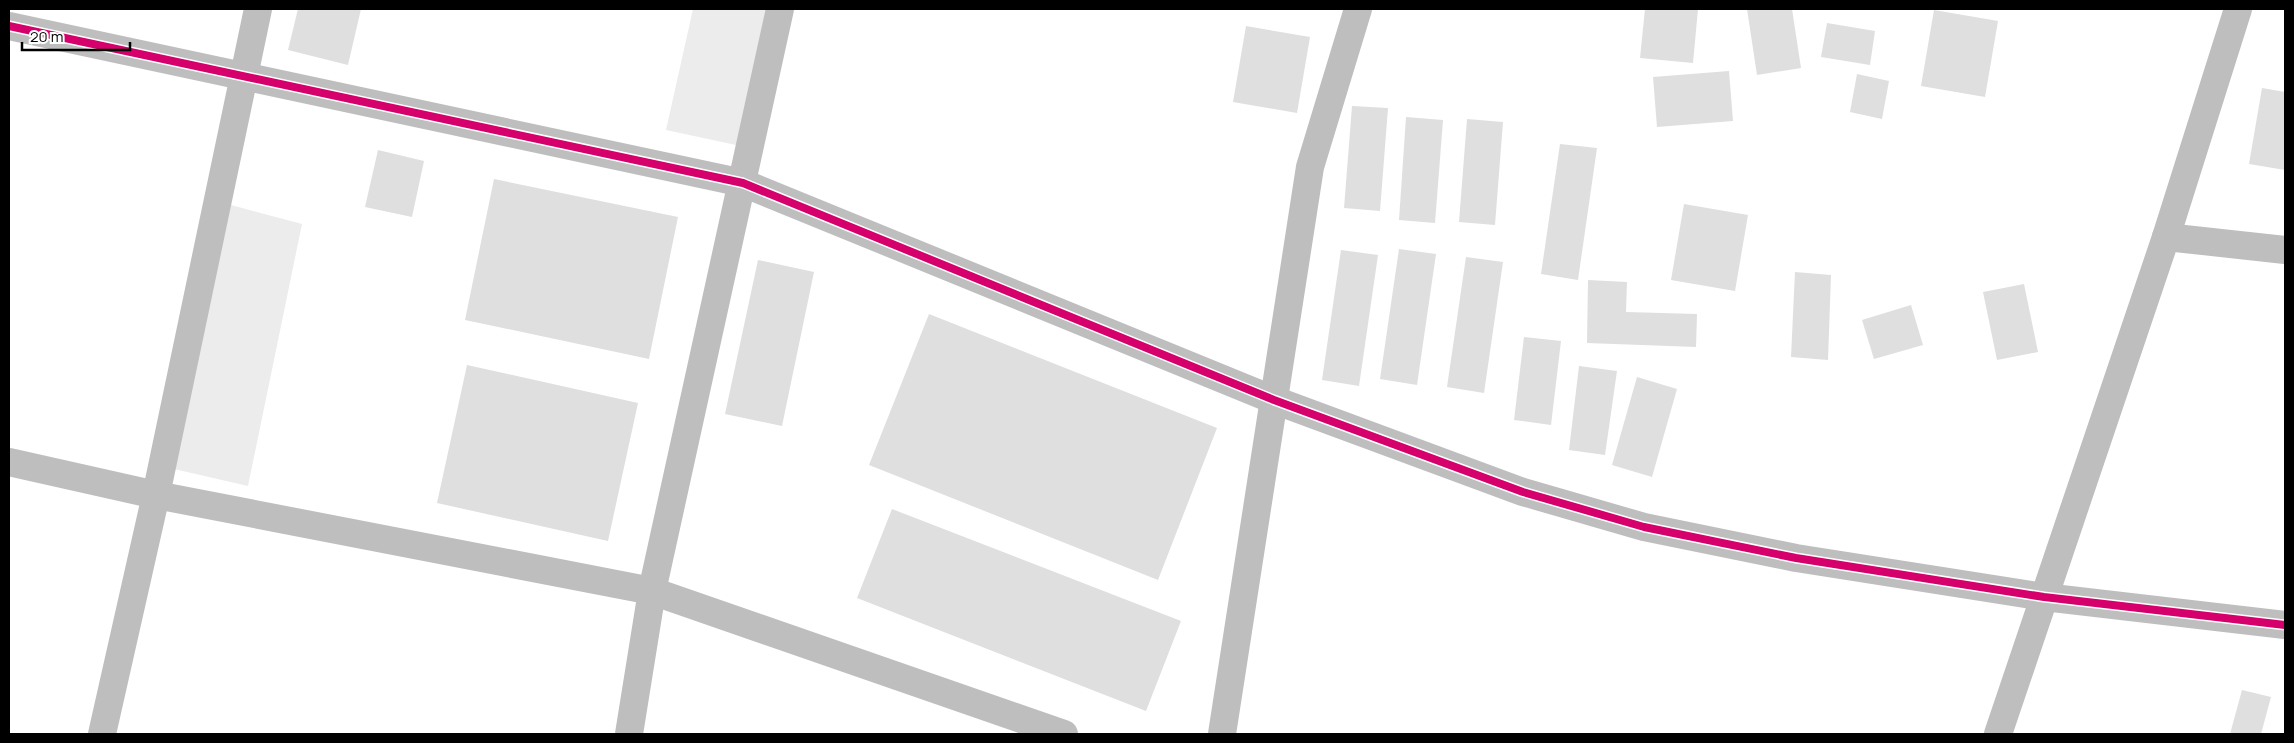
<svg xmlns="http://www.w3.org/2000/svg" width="2294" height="743" font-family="Manrope,sans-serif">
<rect width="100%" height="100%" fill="#fff"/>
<!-- green -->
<g fill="#ececec">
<path d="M693,9H778L750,148L666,130Z"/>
<path d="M231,205L302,224L248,486L174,469Z"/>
</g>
<!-- building -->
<g fill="#dfdfdf">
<path d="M298,9H361L348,65L288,50Z"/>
<path d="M1645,9H1698L1693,63L1640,58Z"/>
<path d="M1747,9H1792L1801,68L1757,75Z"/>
<path d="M1934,10L1998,21L1985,97L1921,86Z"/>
<path d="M1827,23L1875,31L1870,65L1821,57Z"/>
<path d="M1246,26L1310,37L1297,113L1233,102Z"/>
<path d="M1729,71L1733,121L1657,127L1653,77Z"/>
<path d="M1857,74L1889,81L1882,119L1850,112Z"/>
<path d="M2262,88L2285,92V170L2249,164Z"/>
<path d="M1352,106L1388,108L1380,211L1344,208Z"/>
<path d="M1406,117L1443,120L1435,223L1399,220Z"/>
<path d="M1467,119L1503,122L1495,225L1459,222Z"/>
<path d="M1560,144L1597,148L1578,280L1541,274Z"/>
<path d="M378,150L424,161L412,217L365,207Z"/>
<path d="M494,179L678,217L649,359L465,320Z"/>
<path d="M1684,204L1748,215L1735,291L1671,280Z"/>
<path d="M1399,249L1436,254L1417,385L1380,379Z"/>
<path d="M1341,250L1378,255L1359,386L1322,380Z"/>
<path d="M1466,257L1503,262L1484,393L1447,387Z"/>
<path d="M758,260L814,272L782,426L725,414Z"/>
<path d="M1795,272L1831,275L1828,360L1791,357Z"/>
<path d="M1588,280L1627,282L1626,312L1697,314L1696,347L1587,343Z"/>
<path d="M2024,284L2038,352L1997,360L1983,292Z"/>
<path d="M1911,305L1923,345L1874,359L1862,320Z"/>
<path d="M929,314L1217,428L1158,580L869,465Z"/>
<path d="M1524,337L1561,341L1551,425L1514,420Z"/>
<path d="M467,365L638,403L608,541L437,503Z"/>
<path d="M1579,366L1617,371L1605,455L1569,450Z"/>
<path d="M1637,377L1677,389L1652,477L1612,465Z"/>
<path d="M892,509L1181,621L1146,711L857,598Z"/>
<path d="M2242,690L2271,697L2261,734H2230Z"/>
</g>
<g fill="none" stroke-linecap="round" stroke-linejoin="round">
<!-- minor -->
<g stroke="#bebebe" stroke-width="28">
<path d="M9,26L743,183L1274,400L1523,492L1644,527L1796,558L2044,597L2285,625"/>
<path d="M2166,237L2285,250"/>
<path d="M9,462L156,495L652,591L1064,734"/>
<path d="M102,734L156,495L258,9"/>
<path d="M629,734L652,591L780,9"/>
<path d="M1222,734L1310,167L1358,9"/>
<path d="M1998,734L2166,237L2238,9"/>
</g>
<!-- cycleway casing -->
<g stroke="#fff" stroke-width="11">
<path id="cycleway" d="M9,26L743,183L1274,400L1523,492L1644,527L1796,558L2044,597L2285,625"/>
</g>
<!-- cycleway -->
<use href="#cycleway" stroke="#d6006c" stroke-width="8"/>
</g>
<!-- border -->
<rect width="2294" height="743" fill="none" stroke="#000000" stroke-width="20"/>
<!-- scale -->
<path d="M22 42v8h108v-8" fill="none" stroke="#000000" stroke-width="2.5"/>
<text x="30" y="42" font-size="15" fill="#000000" stroke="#ffffff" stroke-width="4" paint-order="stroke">20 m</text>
</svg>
